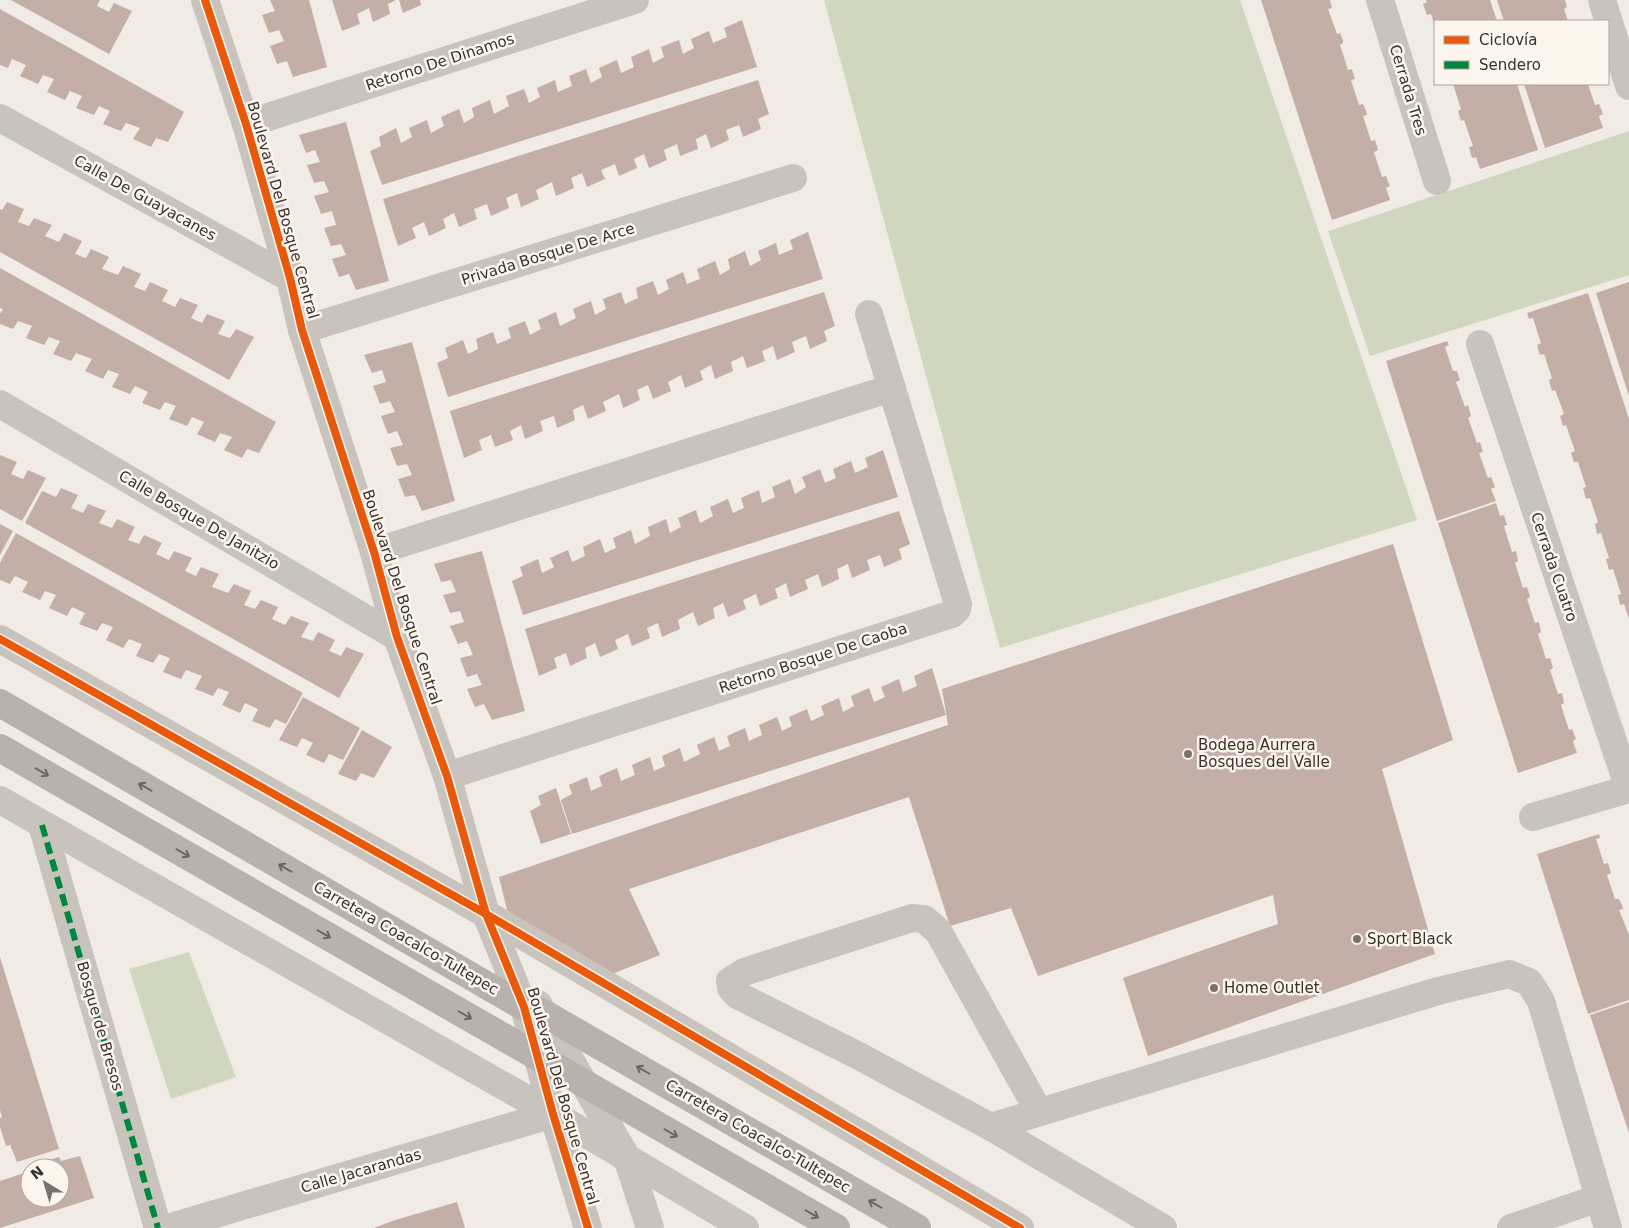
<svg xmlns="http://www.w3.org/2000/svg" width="1629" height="1228" font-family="'DejaVu Sans',sans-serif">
<rect width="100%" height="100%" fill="#f0ebe5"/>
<!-- green -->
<g fill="#d1d6bf">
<path d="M824,0H1240L1417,520L1000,648Z"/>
<path d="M1629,131V275L1370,356L1328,231Z"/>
<path d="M189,952L236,1077L171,1099L129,969Z"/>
</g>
<!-- building -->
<g fill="#c3afa7">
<path d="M11,0H100L97,6L109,12L114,3L132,11L109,54Z"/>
<path d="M270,0H309L327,67L293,77L287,61L277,64L270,46L284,41L279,30L269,33L262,15L275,11Z"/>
<path d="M332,0H396L388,4L390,14L373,22L369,8L357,14L360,24L342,31Z"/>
<path d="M399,0H420L421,5L403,13Z"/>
<path d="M1261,0H1330L1332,8L1328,9L1337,34L1340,33L1343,40V43L1340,45L1348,70L1352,69L1355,79L1351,80L1359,105L1363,104L1366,111L1367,115L1363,116L1371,141L1375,140L1378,150L1374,152L1382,177L1386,176L1388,182L1390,186L1386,188L1390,200L1332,220Z"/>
<path d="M1426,0H1490L1497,21H1435V27L1431,14L1427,15L1423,4L1427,2Z"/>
<path d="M1497,0H1565L1567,7L1564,9L1568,21H1504Z"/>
<path d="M0,9L184,112L168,142L156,138L151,147L133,139L140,128L126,123L121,131L103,124L110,111L99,106L94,115L76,108L82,96L70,91L65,100L47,92L54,79L43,75L38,84L20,76L26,65L12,59L8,68L0,65Z"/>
<path d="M742,20L757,67L382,185L370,151L381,146L379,137L396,128L401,143L412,137L409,128L427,120L431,133L444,126L441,117L459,109L464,123L474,117L472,108L490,100L494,114L509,106L506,96L524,89L529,103L540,97L537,88L555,80L558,92L572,86L569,76L586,69L591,83L602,77L599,68L617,60L621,73L634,67L631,57L649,49L653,63L664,57L661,47L679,40L683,54L694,48L691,39L709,31L713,43L727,37L724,28Z"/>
<path d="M758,80L769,114L758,119L761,129L743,137L739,125L726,130L729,140L711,148L706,134L696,139L698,149L680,156L677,144L664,150L667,160L649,168L644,154L634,159L637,168L619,176L615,164L601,170L605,179L587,187L582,173L571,178L574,188L556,196L552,182L536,190L539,199L521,207L517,193L506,198L509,208L491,216L487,204L474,209L477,219L459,227L454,213L443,219L446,228L429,236L424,222L412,228L416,238L398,246L383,199Z"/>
<path d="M1453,84H1517L1538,150L1480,169L1476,157L1472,158L1469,147L1473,146L1464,120L1461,121L1458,111L1461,109Z"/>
<path d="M1524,84H1588L1595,105L1599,104L1603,114L1599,116L1603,128L1545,148Z"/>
<path d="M346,122L389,281L356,290L349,274L339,277L332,259L346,255L341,244L331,246L324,228L336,225L332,211L321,214L314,196L329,192L324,181L314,183L307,165L320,162L315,150L306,153L299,135Z"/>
<path d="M7,202L24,209L18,222L29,226L34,218L52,225L45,236L59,242L64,233L82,241L75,254L86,258L91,249L109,257L102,269L118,275L123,266L141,274L134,287L145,291L150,282L168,290L162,301L175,307L180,298L198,305L191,318L202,323L207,314L225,321L218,334L230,338L236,329L254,337L229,380L0,252V209L2,210Z"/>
<path d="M808,232L823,279L448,397L437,363L448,358L445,348L463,340L468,354L478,349L476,339L493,332L497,344L511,338L508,328L525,321L530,335L541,329L538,320L556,312L560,326L576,318L573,309L591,301L595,315L606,309L603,299L621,292L625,304L638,298L636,288L653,281L658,295L669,289L666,280L683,272L687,284L700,279L697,269L715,261L720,275L730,269L728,259L745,251L750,266L761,260L758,251L776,243L779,255L793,249L790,240Z"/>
<path d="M0,268L276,422L259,453L247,449L242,458L224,450L232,437L220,433L215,442L197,434L204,422L192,417L187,426L169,419L176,406L165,402L160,410L142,403L148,392L135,386L130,394L112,387L119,374L108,370L103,379L85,371L92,359L76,353L71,361L53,354L60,341L49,337L44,345L26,338L32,326L18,321L13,329L0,324V314L3,309L0,308Z"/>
<path d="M1629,282V396L1596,293Z"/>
<path d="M824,292L835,326L824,331L827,341L810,349L806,336L792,342L795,352L777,360L773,346L762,351L765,361L747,368L743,356L731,362L733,371L715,379L711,365L700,371L703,380L685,388L681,375L668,382L671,391L653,399L648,385L637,390L640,400L623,408L619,394L603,402L606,411L588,419L583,405L573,410L575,420L557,428L554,416L540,421L543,431L525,439L521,425L510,431L513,440L495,447L491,435L479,440L482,450L464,458L450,411Z"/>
<path d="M1588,293L1629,419V619L1624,604L1620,605L1618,595L1621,594L1613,569L1609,570L1606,559L1609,558L1601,533L1597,534L1595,524L1598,522L1590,498L1586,499L1583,488L1586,487L1578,462H1574L1571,453L1575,451L1566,425L1563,426L1560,416L1564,414L1555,390L1552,391L1549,380L1552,378L1544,354L1540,355L1537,345L1541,343L1533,318L1529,319L1527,313Z"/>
<path d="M1447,341L1449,345L1445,347L1453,371H1457L1460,380L1456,382L1465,407L1468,405L1471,416L1468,418L1477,443L1480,442L1483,452L1479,453L1488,478L1491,477L1495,487L1491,489L1496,501L1437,521L1386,361Z"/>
<path d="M412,342L455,501L422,511L415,495L405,497L398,479L412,475L407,464L397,466L390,448L403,445L397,431L388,434L381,416L395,412L390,401L380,404L373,386L386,382L382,370L372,373L364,355Z"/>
<path d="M883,450L898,497L523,615L512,581L523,576L520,567L538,559L542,573L554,567L550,558L568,550L572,562L585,556L583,547L600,539L605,553L616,548L613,538L631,530L635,544L650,536L648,527L666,519L670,533L681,527L678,518L696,510L700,523L713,516L710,507L728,499L733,513L744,508L741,498L759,490L762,503L775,497L772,487L790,479L795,494L806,487L802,477L820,469L825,483L836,478L833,469L851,461L855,473L868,467L865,458Z"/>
<path d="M0,455L17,462L11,474L23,479L28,470L46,478L22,521L0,509Z"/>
<path d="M61,488L78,495L71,508L83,513L88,504L106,511L99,523L112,528L117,519L135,527L128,540L139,544L144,535L162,543L156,554L169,560L174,551L192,558L185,571L196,576L201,567L219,574L212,587L228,593L234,584L251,591L244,605L255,609L261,600L278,607L272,619L285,625L291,616L309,623L301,637L313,641L318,632L335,640L329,651L341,656L346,647L364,654L339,698L25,523L42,491L56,497Z"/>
<path d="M1496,503L1500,516L1504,515L1507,525L1504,526L1512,552L1516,551L1518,561L1515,563L1523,588L1527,587L1529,593L1530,597L1527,599L1535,623L1539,622L1541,632L1538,634L1546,659L1550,658L1553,668L1550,670L1558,694L1562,693L1564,703L1561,705L1569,730L1572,729L1576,739L1573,741L1577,753L1518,773L1438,523Z"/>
<path d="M899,511L910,544L899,549L902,559L884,567L880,555L867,560L870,570L852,578L848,564L837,569L839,579L822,587L818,574L805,580L808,589L790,597L786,583L775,589L778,598L760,606L756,594L743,600L746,609L728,617L723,603L713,608L715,618L698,626L693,612L678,620L680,629L662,637L658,623L647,628L650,638L632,646L628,634L615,640L618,649L600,657L595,643L585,648L587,658L570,666L566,653L554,658L557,668L539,676L525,629Z"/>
<path d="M0,524L13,531L0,555Z"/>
<path d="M16,533L303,693L286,724L275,719L270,728L252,721L258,709L245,703L240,713L222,705L229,692L218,688L213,696L195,689L202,676L186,670L181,679L163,672L170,658L159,654L153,663L136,656L142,644L129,639L123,648L106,640L113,627L102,623L97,631L79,624L85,613L72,607L67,616L49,608L56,595L45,591L40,600L22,592L28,582L15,576L10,584L0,580V563Z"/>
<path d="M1393,544L1453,740L1382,769L1435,954L1148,1056L1123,978L1278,924L1273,895L1038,976L1011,908L950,926L909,797L629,889L660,955L607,976L508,914L499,877L948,725L942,689Z"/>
<path d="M482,551L525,711L492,720L484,704L475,707L467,689L482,685L477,674L467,677L460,658L473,655L467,641L458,644L450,626L464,622L460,611L450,613L443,595L456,592L451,580L441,582L434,564Z"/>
<path d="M932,668L946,715L572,834L561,800L572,794L569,785L587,777L591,791L602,786L599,776L617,768L621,781L635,775L632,765L650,757L654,771L665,766L662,756L680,748L684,762L700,754L697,745L714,737L719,751L730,746L727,736L745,728L749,741L762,735L759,725L777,717L782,731L792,726L789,717L807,709L811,721L824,715L821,706L839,698L843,712L854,706L851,696L869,688L874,702L885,697L881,687L899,679L903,692L917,686L914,676Z"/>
<path d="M303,697L360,728L343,760L329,754L324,763L306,755L313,743L302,738L297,747L279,740Z"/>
<path d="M362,730L392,747L374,778L361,773L356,781L338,774Z"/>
<path d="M556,788L571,834L541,844L530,811L541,805L538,796Z"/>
<path d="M1599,834L1600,838L1596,839L1604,864L1608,863L1611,873L1607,875L1615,899H1619L1622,905L1623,909L1619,910L1629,935V1000L1588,1014L1537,854Z"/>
<path d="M0,957L59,1149L17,1162L10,1145L6,1146L0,1127V1118L2,1117L0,1110Z"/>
<path d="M1629,1002V1133L1590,1015Z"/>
<path d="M80,1156L94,1198L0,1228V1181L30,1171V1198H60V1168H33L32,1165L59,1157L61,1161Z"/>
<path d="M457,1202L465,1228H374L392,1221Z"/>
</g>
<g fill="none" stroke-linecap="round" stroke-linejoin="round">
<!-- minor -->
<g stroke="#c9c3be" stroke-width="28">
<path d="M205,0L246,124L290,278L302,330L374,552L397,637L447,776L486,914L524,1007L553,1114L588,1228"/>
<path d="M1380,0L1437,181"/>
<path d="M1602,0L1629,86"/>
<path d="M0,118L290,278"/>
<path d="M246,124L635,0"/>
<path d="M302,330L793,178"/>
<path d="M1480,344L1629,789"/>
<path d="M0,404L397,637"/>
<path d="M374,552L892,388"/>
<path d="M0,639L486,914L1020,1228"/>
<path d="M447,776L952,614L957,609L958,604L869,314"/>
<path d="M0,800L553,1114L745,1228"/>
<path d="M1533,817L1629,789"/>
<path d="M42,825L158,1228"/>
<path d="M538,1004L627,1158L650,1228"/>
<path d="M1039,1112L938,931L924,919L912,918L744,972L730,981L731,988L737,995L857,1055L991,1127L1163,1228"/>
<path d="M991,1127L1438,991L1509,974L1529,982L1541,1001L1608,1228"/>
<path d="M168,1228L553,1114"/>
<path d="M1511,1228L1599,1198"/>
</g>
<!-- major -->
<g stroke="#b8b1ad" stroke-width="28">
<path d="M0,703L524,1007L543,1013L917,1228"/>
<path d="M0,748L836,1228"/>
</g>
<!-- quiet -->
<path stroke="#00873e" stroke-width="6" stroke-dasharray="12 6" stroke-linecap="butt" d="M42,825L158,1228"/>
<!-- cycleway casing -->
<g stroke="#fbf5ee" stroke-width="11">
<g id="cycleway">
<path d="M205,0L246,124L290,278L302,330L374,552L397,637L447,776L486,914L524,1007L553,1114L588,1228"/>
<path d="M0,639L486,914L1020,1228"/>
</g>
</g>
<!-- cycleway -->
<use href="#cycleway" stroke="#e8590c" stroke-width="8"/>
</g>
<!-- one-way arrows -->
<defs><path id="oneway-shaft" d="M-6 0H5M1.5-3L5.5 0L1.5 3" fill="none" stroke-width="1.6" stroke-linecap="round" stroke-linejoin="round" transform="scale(1.25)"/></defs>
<g stroke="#6d645f">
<use href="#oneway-shaft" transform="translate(42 772) rotate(30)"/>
<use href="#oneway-shaft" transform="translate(145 787) rotate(-150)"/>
<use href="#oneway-shaft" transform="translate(183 853) rotate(30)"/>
<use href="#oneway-shaft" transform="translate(285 868) rotate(-150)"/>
<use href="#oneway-shaft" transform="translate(324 934) rotate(30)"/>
<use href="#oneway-shaft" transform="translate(465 1015) rotate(30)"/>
<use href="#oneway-shaft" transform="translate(643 1070) rotate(-150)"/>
<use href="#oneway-shaft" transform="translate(671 1133) rotate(30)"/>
<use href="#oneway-shaft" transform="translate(875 1204) rotate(-150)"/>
<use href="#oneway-shaft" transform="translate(812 1214) rotate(30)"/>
</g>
<!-- markers -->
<g fill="#7a716c" stroke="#fbf5ee" stroke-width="2">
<circle cx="1188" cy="754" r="5"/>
<circle cx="1357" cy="939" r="5"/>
<circle cx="1214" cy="988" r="5"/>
</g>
<g text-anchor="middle" stroke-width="5" stroke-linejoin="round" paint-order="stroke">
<!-- street labels -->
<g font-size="15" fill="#3b302b" stroke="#fbf5ee">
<text transform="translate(440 62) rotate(-18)" y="5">Retorno De Dinamos</text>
<text transform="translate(1408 90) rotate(73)" y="5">Cerrada Tres</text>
<text transform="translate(145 198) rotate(29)" y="5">Calle De Guayacanes</text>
<text transform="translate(283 210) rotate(74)" y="5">Boulevard Del Bosque Central</text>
<text transform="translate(548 254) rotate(-17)" y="5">Privada Bosque De Arce</text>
<text transform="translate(199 520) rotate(30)" y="5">Calle Bosque De Janitzio</text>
<text transform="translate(1554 567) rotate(71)" y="5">Cerrada Cuatro</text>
<text transform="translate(402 597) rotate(72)" y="5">Boulevard Del Bosque Central</text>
<text transform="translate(813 658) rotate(-18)" y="5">Retorno Bosque De Caoba</text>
<text transform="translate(406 938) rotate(30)" y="5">Carretera Coacalco-Tultepec</text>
<text transform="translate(100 1026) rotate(74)" y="5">Bosque de Bresos</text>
<text transform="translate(563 1096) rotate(74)" y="5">Boulevard Del Bosque Central</text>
<text transform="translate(758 1136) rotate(30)" y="5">Carretera Coacalco-Tultepec</text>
<text transform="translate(361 1171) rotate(-16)" y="5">Calle Jacarandas</text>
</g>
<!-- poi labels -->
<g font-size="15" fill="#3b302b" stroke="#fbf5ee" text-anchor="start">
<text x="1198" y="750">Bodega Aurrera<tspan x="1198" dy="17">Bosques del Valle</tspan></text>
<text x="1367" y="944">Sport Black</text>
<text x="1224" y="993">Home Outlet</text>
</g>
</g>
<!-- legend -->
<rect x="1434" y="20" width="175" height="65" fill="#fbf5ee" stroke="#aea6a0"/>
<rect x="1444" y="36" width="25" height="8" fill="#e8590c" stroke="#aea6a0"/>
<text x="1479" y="45" font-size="15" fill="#3b302b">Ciclovía</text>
<rect x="1444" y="61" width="25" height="8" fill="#00873e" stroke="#aea6a0"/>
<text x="1479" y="70" font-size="15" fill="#3b302b">Sendero</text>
<!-- north arrow -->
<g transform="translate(45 1183) rotate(322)"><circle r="24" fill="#fbf5ee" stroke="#aea6a0"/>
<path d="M0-4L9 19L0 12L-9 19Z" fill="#7a716c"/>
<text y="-8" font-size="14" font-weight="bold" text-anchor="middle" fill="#3b302b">N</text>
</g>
</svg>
